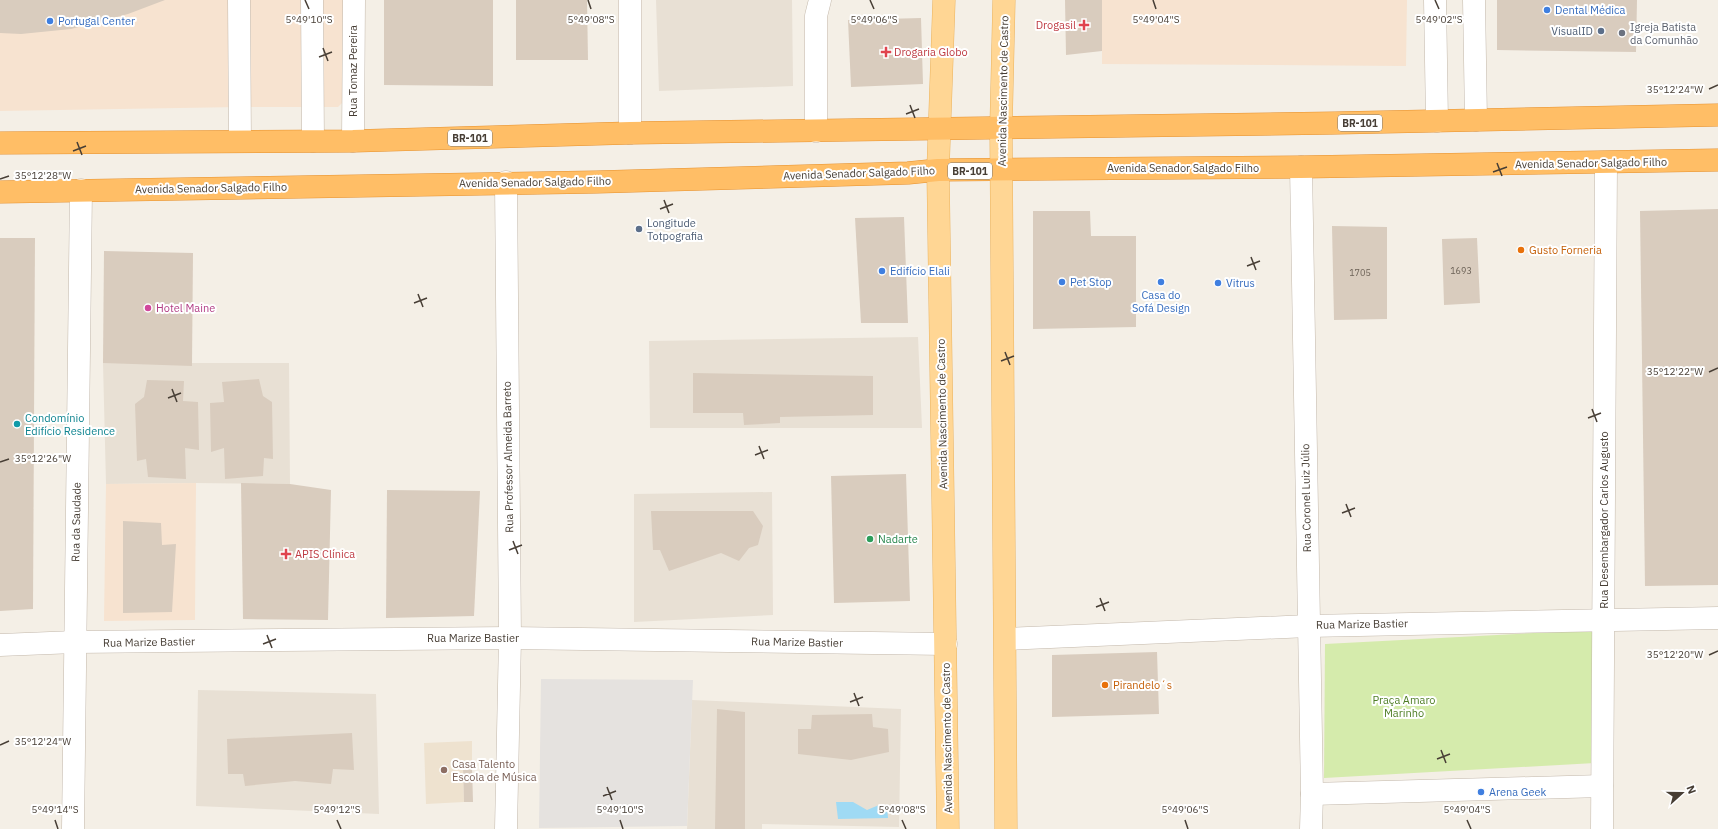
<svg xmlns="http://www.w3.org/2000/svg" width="1718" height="829" font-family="'IBM Plex Sans',sans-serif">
<rect width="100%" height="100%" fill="#f4efe6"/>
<!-- residential -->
<g fill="#e8e0d4">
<path d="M656,0H792L793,86L659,91Z"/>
<path d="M918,337L922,428H650L649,341Z"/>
<path d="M103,363H289L290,484L196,483L106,484Z"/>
<path d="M772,492L773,615L634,622V494Z"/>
<path d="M198,690L376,694L379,814L196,806Z"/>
<path d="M692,700L901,709L899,827L762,824V829H687Z"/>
</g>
<!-- commercial -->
<g fill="#f7e3d0">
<path d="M0,0H348V97L338,107H239L0,111Z"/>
<path d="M1102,0H1407L1406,66L1102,64Z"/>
<path d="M196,483L195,620L104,621L106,484Z"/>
</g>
<!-- education -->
<path fill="#eee2cf" d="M472,741V766L463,767L464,802L426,804L424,743Z"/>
<!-- green -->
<path fill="#d5ebac" d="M1593,630L1595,763L1324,778L1325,644Z"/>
<!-- parking -->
<path fill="#e5e2df" d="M541,679L693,680L687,826L539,828Z"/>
<!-- water -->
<path fill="#9fdaf4" d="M836,802H853L867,810L879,805H887L888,818L838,819Z"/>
<!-- building -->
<g fill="#d9ccbe">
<path d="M0,0H165L128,14L71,29L21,34L0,33Z"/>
<path d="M384,0H493V86L384,85Z"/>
<path d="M516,0H587L588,60H516Z"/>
<path d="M1065,0H1102V51L1066,55Z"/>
<path d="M1497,0H1637L1636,52L1497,50Z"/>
<path d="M921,18L923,84L851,87L848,20Z"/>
<path d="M1718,209V585L1645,586L1640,211Z"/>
<path d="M1033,211H1090L1091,236H1136V327L1033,329Z"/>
<path d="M904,217L908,323H861L855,218Z"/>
<path d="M1332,226L1387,227V319L1334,320Z"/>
<path d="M0,238H35L33,609L0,611Z"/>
<path d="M1477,238L1480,303L1444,305L1442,239Z"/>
<path d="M104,251L193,253L192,366L103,363Z"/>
<path d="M693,373L873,376V415L780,417V423L744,425L743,413H693Z"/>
<path d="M259,379L263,396L272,402L273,459L264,458L263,476L225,479L224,448L211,452L210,403L224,402L222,382Z"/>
<path d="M147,380L184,381L183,401L198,402L199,450L185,448L186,479L148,477L146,459L137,461L135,404L144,397Z"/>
<path d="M906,474L910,601L834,603L831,476Z"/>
<path d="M241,483L290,484L331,490L328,620L243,619Z"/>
<path d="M387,490L480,491L474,616L386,618Z"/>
<path d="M651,511H753L763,526L758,545L749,548L739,561L721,553L669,571L660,550H653Z"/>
<path d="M123,521L161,523L162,545L176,544L172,612L123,613Z"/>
<path d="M1157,652L1159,714L1052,717V655Z"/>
<path d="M717,709L745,712V829H715Z"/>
<path d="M872,714L873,727L888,729L889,752L851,760L798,754V729H811L812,715Z"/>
<path d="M352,733L354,770L333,769L331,784L295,781L245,786L243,774H228L227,739Z"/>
<path d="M472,766L473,802H464L463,767Z"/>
</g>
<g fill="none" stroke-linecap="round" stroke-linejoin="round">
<!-- minor casing -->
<g stroke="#c3b8ab" stroke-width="23">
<g id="minor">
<path d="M239,0L240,141"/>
<path d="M312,0L313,141"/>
<path d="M630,0V133"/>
<path d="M1435,0L1437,121"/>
<path d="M1474,0L1476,120"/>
<path d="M816,131V16L820,0"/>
<path d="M353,141L354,0"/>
<path d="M1301,167L1312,794L1311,829"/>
<path d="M1006,639L1308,626L1718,618"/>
<path d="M0,645L75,642L510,638L946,644"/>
<path d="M1312,794L1602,786"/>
<path d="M73,829L81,190"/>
<path d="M506,829L510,638L506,182"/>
<path d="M1602,829L1606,163"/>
</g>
</g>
<!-- major casing -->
<g stroke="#ebb35e" stroke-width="23">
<g id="major">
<path d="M944,0L938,170L948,829"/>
<path d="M1004,0L1001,128L1006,829"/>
</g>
</g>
<!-- highway casing -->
<g stroke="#e6912e" stroke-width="23">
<g id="highway">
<path d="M0,143L353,141L630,133L1336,123L1718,115"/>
<path d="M0,192L597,182L908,173L938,170L1301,167L1718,160"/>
</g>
</g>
<!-- minor -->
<use href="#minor" stroke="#fff" stroke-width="22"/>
<!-- major -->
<use href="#major" stroke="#ffd694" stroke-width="22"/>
<!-- highway -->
<use href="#highway" stroke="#ffbe66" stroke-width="22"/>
</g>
<!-- ticks -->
<path fill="none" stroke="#473e35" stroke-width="1.5" d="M305,0L309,9M588,0L591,9M870,0L874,9M1153,0L1156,9M1435,0L1439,9M323,48L328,61M319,57L332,52M1709,89L1718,85M910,105L915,118M906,114L919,109M77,142L82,155M73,151L86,146M1497,163L1502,176M1493,172L1507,167M0,179L9,176M664,200L669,213M660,209L673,204M1251,257L1256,270M1247,266L1260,261M418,294L423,307M414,303L427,298M1005,352L1010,365M1001,361L1014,356M1709,372L1718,368M172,389L177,402M168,398L181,393M1592,409L1597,422M1588,418L1601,413M759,446L764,459M755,455L768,450M0,462L9,459M1346,504L1351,517M1342,513L1355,508M513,541L518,554M509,550L522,545M1100,598L1105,611M1096,607L1109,602M267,635L272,648M263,644L276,639M1709,655L1718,651M854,693L859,706M850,702L863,697M0,745L9,741M1441,750L1446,763M1437,759L1450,754M607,787L612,800M603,796L616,791M55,820L58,829M337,820L341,829M620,820L623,829M902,820L906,829M1185,820L1188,829M1467,820L1471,829"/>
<!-- markers -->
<g fill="#3f7fe0" stroke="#fff" stroke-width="1.5">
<circle cx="1547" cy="10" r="4"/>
<circle cx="50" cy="21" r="4"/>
<circle cx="882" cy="271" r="4"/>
<circle cx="1062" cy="282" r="4"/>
<circle cx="1161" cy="282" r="4"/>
<circle cx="1218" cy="283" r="4"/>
<circle cx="1481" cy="792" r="4"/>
</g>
<g fill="#e0444e" stroke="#fff" stroke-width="1.5">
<path d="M1082 19h4v4h4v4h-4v4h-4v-4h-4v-4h4z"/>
<path d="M884 46h4v4h4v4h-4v4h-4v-4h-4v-4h4z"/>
<path d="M284 548h4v4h4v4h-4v4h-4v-4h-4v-4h4z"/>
</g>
<g fill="#5c6f8a" stroke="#fff" stroke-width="1.5">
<circle cx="1601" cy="31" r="4"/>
<circle cx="639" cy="229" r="4"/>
</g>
<circle fill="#6b7280" stroke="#fff" stroke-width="1.5" cx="1622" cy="33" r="4"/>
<g fill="#e8710a" stroke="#fff" stroke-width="1.5">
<circle cx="1521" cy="250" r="4"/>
<circle cx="1105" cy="685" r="4"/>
</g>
<circle fill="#d1479c" stroke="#fff" stroke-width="1.5" cx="148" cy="308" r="4"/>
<circle fill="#0f9aa8" stroke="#fff" stroke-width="1.5" cx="17" cy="424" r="4"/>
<circle fill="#2e9e5b" stroke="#fff" stroke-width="1.5" cx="870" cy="539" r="4"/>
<circle fill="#8d6e63" stroke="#fff" stroke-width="1.5" cx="444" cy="770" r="4"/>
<g text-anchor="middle" stroke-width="4" stroke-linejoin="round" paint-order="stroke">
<!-- number labels -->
<g font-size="9" fill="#6c6257">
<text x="1461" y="274">1693</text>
<text x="1360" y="276">1705</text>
</g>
<!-- shield labels -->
<g fill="#fff" stroke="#7e7872" stroke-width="1">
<rect x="1338" y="115" width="44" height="16" rx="3"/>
<rect x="448" y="130" width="44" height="16" rx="3"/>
<rect x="948" y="163" width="44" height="16" rx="3"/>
</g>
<g font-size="10" font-weight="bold" fill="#473e35">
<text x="1360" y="127">BR-101</text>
<text x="470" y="142">BR-101</text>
<text x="970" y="175">BR-101</text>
</g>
<!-- shop labels -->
<g font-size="11" fill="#366cbe" stroke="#fff" text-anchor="start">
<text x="1555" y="14">Dental Médica</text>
<text x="58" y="25">Portugal Center</text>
<text x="890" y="275">Edifício Elali</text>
<text x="1070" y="286">Pet Stop</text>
<text x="1226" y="287">Vitrus</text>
<text x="1161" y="299" text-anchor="middle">Casa do<tspan x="1161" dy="13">Sofá Design</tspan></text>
<text x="1489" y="796">Arena Geek</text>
</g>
<!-- health labels -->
<g font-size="11" fill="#be3a42" stroke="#fff" text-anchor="start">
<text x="1076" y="29" text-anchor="end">Drogasil</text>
<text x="894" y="56">Drogaria Globo</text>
<text x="295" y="558">APIS Clínica</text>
</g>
<!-- worship labels -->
<g font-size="11" fill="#5b616d" stroke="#fff" text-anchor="start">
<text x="1630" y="31">Igreja Batista<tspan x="1630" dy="13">da Comunhão</tspan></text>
</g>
<!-- service labels -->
<g font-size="11" fill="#4e5e75" stroke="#fff" text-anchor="end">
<text x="1593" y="35">VisualID</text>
<text x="647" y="227" text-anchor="start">Longitude<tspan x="647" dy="13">Totpografia</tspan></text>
</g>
<!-- street labels -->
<g font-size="11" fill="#473e35" stroke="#fff">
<text transform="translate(353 71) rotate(-90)" y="4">Rua Tomaz Pereira</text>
<text transform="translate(1003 91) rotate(-89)" y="4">Avenida Nascimento de Castro</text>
<text transform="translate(1591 163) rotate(-1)" y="4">Avenida Senador Salgado Filho</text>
<text x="1183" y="172">Avenida Senador Salgado Filho</text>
<text transform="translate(859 173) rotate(-2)" y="4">Avenida Senador Salgado Filho</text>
<text transform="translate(535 182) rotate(-1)" y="4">Avenida Senador Salgado Filho</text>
<text transform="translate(211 188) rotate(-1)" y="4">Avenida Senador Salgado Filho</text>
<text transform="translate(942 414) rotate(-91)" y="4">Avenida Nascimento de Castro</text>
<text transform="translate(508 457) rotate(-91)" y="4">Rua Professor Almeida Barreto</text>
<text transform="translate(1306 498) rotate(-91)" y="4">Rua Coronel Luiz Júlio</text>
<text transform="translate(1604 520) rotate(-90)" y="4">Rua Desembargador Carlos Augusto</text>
<text transform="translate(76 522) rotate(-89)" y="4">Rua da Saudade</text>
<text transform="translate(1362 624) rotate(-1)" y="4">Rua Marize Bastier</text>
<text x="473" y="642">Rua Marize Bastier</text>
<text transform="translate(149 642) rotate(-1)" y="4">Rua Marize Bastier</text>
<text transform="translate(797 642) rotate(1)" y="4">Rua Marize Bastier</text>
<text transform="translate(947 738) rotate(-91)" y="4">Avenida Nascimento de Castro</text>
</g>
<!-- food labels -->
<g font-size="11" fill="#c56008" stroke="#fff" text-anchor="start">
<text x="1529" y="254">Gusto Forneria</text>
<text x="1113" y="689">Pirandelo´s</text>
</g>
<!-- hotel labels -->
<g font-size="11" fill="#b23c85" stroke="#fff" text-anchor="start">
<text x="156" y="312">Hotel Maine</text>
</g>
<!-- culture labels -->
<g font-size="11" fill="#0d838f" stroke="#fff" text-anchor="start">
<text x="25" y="422">Condomínio<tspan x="25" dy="13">Edifício Residence</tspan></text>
</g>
<!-- leisure labels -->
<g font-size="11" fill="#27864d" stroke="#fff" text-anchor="start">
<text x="878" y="543">Nadarte</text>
</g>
<!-- park labels -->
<g font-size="11" fill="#4e7d25" stroke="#fff">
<text x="1404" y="704">Praça Amaro<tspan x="1404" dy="13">Marinho</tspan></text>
</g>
<!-- education labels -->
<g font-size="11" fill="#785e54" stroke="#fff" text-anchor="start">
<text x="452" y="768">Casa Talento<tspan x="452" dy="13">Escola de Música</tspan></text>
</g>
</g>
<g font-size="10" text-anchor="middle" fill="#473e35" stroke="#fff" stroke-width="4" stroke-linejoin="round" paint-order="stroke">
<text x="591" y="23">5°49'08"S</text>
<text x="874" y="23">5°49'06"S</text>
<text x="309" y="23">5°49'10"S</text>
<text x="1156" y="23">5°49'04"S</text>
<text x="1439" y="23">5°49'02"S</text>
<text x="1675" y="93">35°12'24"W</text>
<text x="43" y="179">35°12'28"W</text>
<text x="1675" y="375">35°12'22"W</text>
<text x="43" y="462">35°12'26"W</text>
<text x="1675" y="658">35°12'20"W</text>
<text x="43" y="745">35°12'24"W</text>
<text x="55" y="813">5°49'14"S</text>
<text x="337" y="813">5°49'12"S</text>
<text x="620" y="813">5°49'10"S</text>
<text x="902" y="813">5°49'08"S</text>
<text x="1185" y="813">5°49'06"S</text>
<text x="1467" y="813">5°49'04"S</text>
</g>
<!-- north arrow -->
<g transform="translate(1682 793) rotate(69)" stroke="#ffffff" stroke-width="3" paint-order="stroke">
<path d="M0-3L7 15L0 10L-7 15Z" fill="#473e35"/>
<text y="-6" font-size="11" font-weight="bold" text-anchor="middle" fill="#473e35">N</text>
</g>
</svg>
